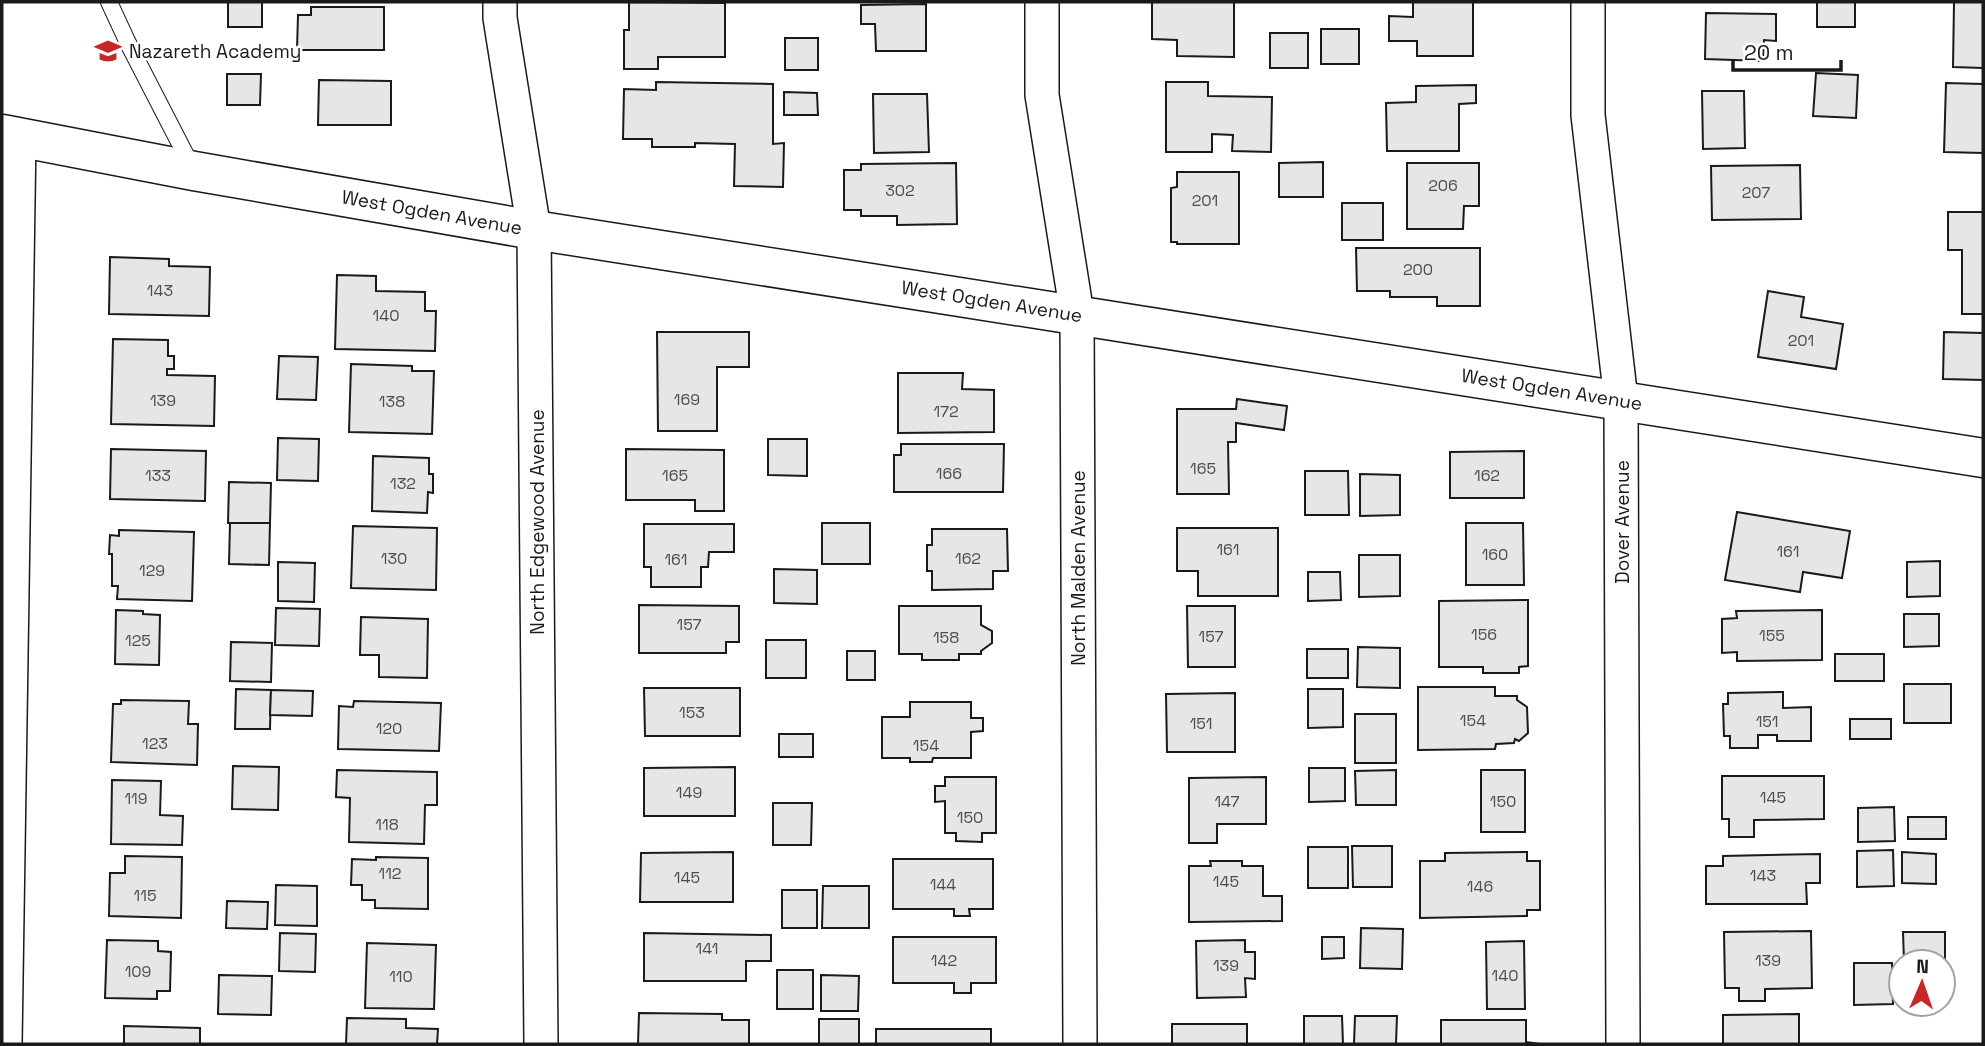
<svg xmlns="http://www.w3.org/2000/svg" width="1985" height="1046" font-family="'Space Grotesk',sans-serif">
<rect width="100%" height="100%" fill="#fff"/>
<!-- building -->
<g fill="#e6e6e6" stroke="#1a1a1a" stroke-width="2">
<rect x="228" y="2" width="34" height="25"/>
<path d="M629,2L725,3V57H658V69H624V30H629Z"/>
<path d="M1152,2H1234V57L1177,56V40L1152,39Z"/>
<path d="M1413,2H1473V56H1417V41H1389V16L1413,17Z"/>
<rect x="1817" y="2" width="38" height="25"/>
<path d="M1954,2H1983V68L1953,67Z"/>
<path d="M926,4V51H876L875,24H861V5Z"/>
<path d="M311,7H384V50H297L298,15H311Z"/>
<path d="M1706,13L1776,14V41L1764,40L1763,61L1705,59Z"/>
<rect x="1321" y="29" width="38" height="35"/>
<rect x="1270" y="33" width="38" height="35"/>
<rect x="785" y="38" width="33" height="32"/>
<path d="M1816,73L1858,75L1856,118L1813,116Z"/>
<path d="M227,74H261L260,105H227Z"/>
<path d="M319,80L391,81V125H318Z"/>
<path d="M656,82L773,84V144L784,143L783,187L734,186L735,144L695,143V147H652V139H623L624,89L656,90Z"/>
<path d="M1166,82H1208V96L1272,97L1271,152L1232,151L1233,135L1212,134V152H1166Z"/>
<path d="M1946,83L1983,84V153L1944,152Z"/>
<path d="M1476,85V103L1459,104V151H1387L1386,103L1416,102V86Z"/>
<path d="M1702,91H1744L1745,148L1703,149Z"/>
<path d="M784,92L817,93L818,115H784Z"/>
<path d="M873,94H927L929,152L874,153Z"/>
<path d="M1323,162V197H1279V163Z"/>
<path d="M956,163L957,224L897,225V216H861V210H844V170H861V164Z"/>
<path d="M1407,163H1479V206H1464L1463,229H1407Z"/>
<path d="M1800,165L1801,219L1712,220L1711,166Z"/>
<path d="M1177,172H1239V244H1177V242H1171V188L1177,187Z"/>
<rect x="1342" y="203" width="41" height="37"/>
<path d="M1948,212H1983V314H1962V250H1948Z"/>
<path d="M1356,248H1480V306H1437V297H1390V291H1357Z"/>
<path d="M110,257L169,259V266L210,267L209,316L109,314Z"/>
<path d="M337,275L376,276V291L425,292V311H436L435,351L335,349Z"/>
<path d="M1768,291L1804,297L1801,317L1843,324L1836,369L1758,357Z"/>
<path d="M657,332H749V367H717V431H658Z"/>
<path d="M1944,332L1983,333V380L1943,379Z"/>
<path d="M113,339L168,340V356H174V369H167V375L215,376L214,426L111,424Z"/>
<path d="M279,356L318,357L316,400L277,399Z"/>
<path d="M351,364L412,366V371H434L432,434L349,432Z"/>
<path d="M898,373H963L962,389L994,390V432L898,433Z"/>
<path d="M1237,399L1287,406L1284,430L1236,423V442H1228L1229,494H1177V409H1236Z"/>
<path d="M278,438L319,439L318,481L277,480Z"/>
<path d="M768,439H807V476L768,475Z"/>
<path d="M901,444H1004L1003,492H894V455H901Z"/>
<path d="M111,449L206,451L205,501L110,499Z"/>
<path d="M626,449L724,450V511H695V500H626Z"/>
<path d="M1524,451V498H1450V452Z"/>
<path d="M373,456L429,458V474H433V493L428,492L427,513L372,511Z"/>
<path d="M1305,471H1348L1349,515H1305Z"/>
<path d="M1360,474L1400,475V515L1360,516Z"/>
<path d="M229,482L271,483L270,523H228Z"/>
<path d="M1737,512L1850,531L1842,578L1803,572L1800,592L1725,580Z"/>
<path d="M230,523H270L269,565L229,564Z"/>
<rect x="822" y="523" width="48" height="41"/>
<path d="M1466,523H1523L1524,585H1466Z"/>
<path d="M644,524H734V552H709L708,567H701V587H651V567H644Z"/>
<path d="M353,526L437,528L436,590L351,588Z"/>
<path d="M1177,528H1278V596H1198V571H1177Z"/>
<path d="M932,529H1007L1008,571H993V589L932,590V571H927V545H932Z"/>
<path d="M119,530L194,532L192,601L117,599L118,586H112V554H109L110,535L119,536Z"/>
<path d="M1359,555H1400V596L1359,597Z"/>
<path d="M1940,561V596L1907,597V562Z"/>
<path d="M278,562L315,563L314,602L278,601Z"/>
<path d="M774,569L817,570V604L774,603Z"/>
<path d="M1308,572H1340L1341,600L1308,601Z"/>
<path d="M1528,600V666L1519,667V673H1483V667H1439V601Z"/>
<path d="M639,605L739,606V642H726V653H639Z"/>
<path d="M899,606H981V625L992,631V643L981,651V654H959V660H922V654H899Z"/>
<path d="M1187,606H1235V667H1188Z"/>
<path d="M276,608L320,609L319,646L275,645Z"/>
<path d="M116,610L143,611V614L160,615L159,665L115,664Z"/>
<path d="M1822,610V660L1737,661V652L1722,653V619L1737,618L1736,611Z"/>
<path d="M1904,614H1939V646L1904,647Z"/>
<path d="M361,617L428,619L427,678L379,677V655H360Z"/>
<rect x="766" y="640" width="40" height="38"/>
<path d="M231,642L272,643L271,682L230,681Z"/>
<path d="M1358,647L1400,648V688L1357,687Z"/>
<rect x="1307" y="649" width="41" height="29"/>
<rect x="847" y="651" width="28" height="29"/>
<rect x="1835" y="654" width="49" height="27"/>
<rect x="1904" y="684" width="47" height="39"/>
<path d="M1418,687H1495V696H1517V700L1527,707L1528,733L1519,741L1515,739L1514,743L1496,744L1495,749L1418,750Z"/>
<path d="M644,688H740V736H645Z"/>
<path d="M236,689L271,690L270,729H235Z"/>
<path d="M1308,689H1343V727L1308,728Z"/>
<path d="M271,690L313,691L312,716L270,715Z"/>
<path d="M1783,692V708L1811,707V741H1777V735H1758V748H1730V736H1724L1723,704H1728V693Z"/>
<path d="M1235,693V752H1167L1166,694Z"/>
<path d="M121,700L189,701L188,724H198L197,765L111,762L113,704H121Z"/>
<path d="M354,701L441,703L439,751L338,749L339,706L353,707Z"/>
<path d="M910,702H971V718H983V731L971,732V758H933L932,762H910V758H882V717H910Z"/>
<rect x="1355" y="714" width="41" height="49"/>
<rect x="1850" y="719" width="41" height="20"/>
<rect x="779" y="734" width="34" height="23"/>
<path d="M233,766L279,767L278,810L232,809Z"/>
<path d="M735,767V816H644V768Z"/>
<path d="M1309,768H1345V801L1309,802Z"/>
<path d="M337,770L437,772V805H425L424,844L349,842L350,798L336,797Z"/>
<path d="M1396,770V805H1356L1355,771Z"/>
<rect x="1481" y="770" width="44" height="62"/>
<path d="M1722,776H1824V819L1754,820V837H1729V819H1722Z"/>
<path d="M945,777H996V833H982V842L956,841V833H945V801L935,802V786H945Z"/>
<path d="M1266,777V824H1217V843H1189V778Z"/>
<path d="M112,780L161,781L160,815L183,816L182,845L111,844Z"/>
<path d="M773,803H812L811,845H773Z"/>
<path d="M1894,807L1895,841L1858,842V808Z"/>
<rect x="1908" y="817" width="38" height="22"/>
<path d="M1352,846H1392V887H1353Z"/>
<rect x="1308" y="847" width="40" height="41"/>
<path d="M1893,850L1894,886L1857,887V851Z"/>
<path d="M733,852V902H640L641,853Z"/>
<path d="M1527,852V861H1540V910H1527V916L1420,918V861H1445V853Z"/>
<path d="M1902,852L1936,854V884L1902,883Z"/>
<path d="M1820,854V883H1806L1807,904H1706V866H1723V856Z"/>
<path d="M125,856L182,857L181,918L109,916L110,873H125Z"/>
<path d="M376,857L428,858V909L375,908V900H362V885H351L352,859L376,860Z"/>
<path d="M893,859H993V909H969L970,916H954V909H893Z"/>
<path d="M1210,861H1242V866H1263V896H1282V921L1189,922V866H1211Z"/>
<path d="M276,885L317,886V926L275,925Z"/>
<path d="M823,886H869V928H822Z"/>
<rect x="782" y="890" width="35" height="38"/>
<path d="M227,901L268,902L267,929L226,928Z"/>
<path d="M1361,928L1403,929L1402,969L1360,968Z"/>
<path d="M1811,931L1812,988L1765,989V1001H1739V988H1725L1724,932Z"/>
<path d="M1903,932H1945V973H1943V962H1904Z"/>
<path d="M280,933L316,934L315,972L279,971Z"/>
<path d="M644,933L771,935V961H746V981H644Z"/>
<path d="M893,937H996V983H971V993H954V983H893Z"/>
<path d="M1322,937H1344V958L1322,959Z"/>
<path d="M107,940L158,941V951L171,952L170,991H157V999L105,998Z"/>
<path d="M1245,940V952H1255V979L1245,978L1246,997L1197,998L1196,941Z"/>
<path d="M1524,941L1525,1009H1487L1486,942Z"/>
<path d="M367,943L436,945L434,1009L365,1008Z"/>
<path d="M1854,963H1892L1893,1004L1854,1005Z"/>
<rect x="777" y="970" width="36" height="39"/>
<path d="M219,975L272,976L271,1015L218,1014Z"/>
<path d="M821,975L859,976L858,1011H821Z"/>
<path d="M639,1013L722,1014V1020H749V1044H638Z"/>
<path d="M1799,1014V1044H1723V1015Z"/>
<path d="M1304,1016H1342L1343,1044H1304Z"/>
<path d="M1355,1016H1397L1396,1044H1354Z"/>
<path d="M347,1018L406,1019V1028L438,1029L437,1044H346Z"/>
<rect x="819" y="1019" width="40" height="25"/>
<path d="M1441,1020H1526V1042L1540,1044H1441Z"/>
<rect x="1172" y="1024" width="75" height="20"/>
<path d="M124,1026L200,1028V1044H124Z"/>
<rect x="876" y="1029" width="115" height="15"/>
</g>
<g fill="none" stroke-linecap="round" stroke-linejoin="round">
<!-- service casing -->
<g stroke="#1a1a1a" stroke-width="18">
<path id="service" d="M109,2L128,43L193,169"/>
</g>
<!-- minor casing -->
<g stroke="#1a1a1a" stroke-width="36">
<g id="minor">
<path d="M500,2V18L534,230L541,1044"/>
<path d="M1042,2V95L1077,314L1080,1044"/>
<path d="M1588,2V115L1621,400L1623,1044"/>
<path d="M5,1044L19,137"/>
</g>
</g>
<!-- primary casing -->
<g stroke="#1a1a1a" stroke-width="41">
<path id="primary" d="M2,134L194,171L534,230L1983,458"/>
</g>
<!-- service -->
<use href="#service" stroke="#fff" stroke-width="16"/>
<!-- minor -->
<use href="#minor" stroke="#fff" stroke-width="33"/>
<!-- primary -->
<use href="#primary" stroke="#fff" stroke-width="38"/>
</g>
<!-- icons -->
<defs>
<g id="school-bare" transform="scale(2.1)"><path d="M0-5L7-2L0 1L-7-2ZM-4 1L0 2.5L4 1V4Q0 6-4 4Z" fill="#c62828" stroke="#fff" stroke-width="2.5" paint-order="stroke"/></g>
</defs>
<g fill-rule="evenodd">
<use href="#school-bare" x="108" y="51"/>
</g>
<g text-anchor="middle" stroke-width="5" stroke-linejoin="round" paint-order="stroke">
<!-- number labels -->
<g font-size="16" fill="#4d4d4d">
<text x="1443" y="191">206</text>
<text x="900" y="196">302</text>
<text x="1756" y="198">207</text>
<text x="1205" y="206">201</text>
<text x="1418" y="275">200</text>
<text x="160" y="296">143</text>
<text x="386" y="321">140</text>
<text x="1801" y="346">201</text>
<text x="687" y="405">169</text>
<text x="163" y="406">139</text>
<text x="392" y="407">138</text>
<text x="946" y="417">172</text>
<text x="1203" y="474">165</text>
<text x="949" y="479">166</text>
<text x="158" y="481">133</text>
<text x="675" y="481">165</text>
<text x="1487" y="481">162</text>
<text x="403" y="489">132</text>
<text x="1228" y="555">161</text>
<text x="1788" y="557">161</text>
<text x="1495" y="560">160</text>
<text x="394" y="564">130</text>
<text x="968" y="564">162</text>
<text x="676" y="565">161</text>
<text x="152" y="576">129</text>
<text x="689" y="630">157</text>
<text x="1484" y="640">156</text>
<text x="1772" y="641">155</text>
<text x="1211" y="642">157</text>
<text x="946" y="643">158</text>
<text x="138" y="646">125</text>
<text x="692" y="718">153</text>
<text x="1473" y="726">154</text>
<text x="1767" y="727">151</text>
<text x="1201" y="729">151</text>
<text x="389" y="734">120</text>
<text x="155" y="749">123</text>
<text x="926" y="751">154</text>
<text x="689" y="798">149</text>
<text x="1773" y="803">145</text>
<text x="136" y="804">119</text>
<text x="1227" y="807">147</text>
<text x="1503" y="807">150</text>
<text x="970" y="823">150</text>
<text x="387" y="830">118</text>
<text x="390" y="879">112</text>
<text x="1763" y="881">143</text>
<text x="687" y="883">145</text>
<text x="1226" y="887">145</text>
<text x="943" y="890">144</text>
<text x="1480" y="892">146</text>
<text x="145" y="901">115</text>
<text x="707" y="954">141</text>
<text x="944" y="966">142</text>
<text x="1768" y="966">139</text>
<text x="1226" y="971">139</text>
<text x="138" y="977">109</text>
<text x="1505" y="981">140</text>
<text x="401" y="982">110</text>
</g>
<!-- poi labels -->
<g font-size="19" fill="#1a1a1a" stroke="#fff" text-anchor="start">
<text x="129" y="58">Nazareth Academy</text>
</g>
<!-- street labels -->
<g font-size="19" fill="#1a1a1a" stroke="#fff">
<text transform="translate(432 212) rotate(10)" y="7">West Ogden Avenue</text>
<text transform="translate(992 301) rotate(9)" y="7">West Ogden Avenue</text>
<text transform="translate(1552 389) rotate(9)" y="7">West Ogden Avenue</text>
<text transform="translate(537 522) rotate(-90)" y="7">North Edgewood Avenue</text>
<text transform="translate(1622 522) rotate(-90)" y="7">Dover Avenue</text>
<text transform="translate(1078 568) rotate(-90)" y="7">North Malden Avenue</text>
</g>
</g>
<!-- border -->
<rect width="1985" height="1046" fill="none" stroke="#1a1a1a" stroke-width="7"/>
<!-- north arrow -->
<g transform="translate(1922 983) rotate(2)"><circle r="33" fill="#ffffff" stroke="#a3a3a3" stroke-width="2"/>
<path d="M0-5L12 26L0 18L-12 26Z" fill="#c62828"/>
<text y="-10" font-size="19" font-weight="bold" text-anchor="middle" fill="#1a1a1a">N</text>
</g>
<!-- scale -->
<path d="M1733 60v10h108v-10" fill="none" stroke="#1a1a1a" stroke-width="3.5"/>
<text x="1744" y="60" font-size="21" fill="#1a1a1a" stroke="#ffffff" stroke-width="5" paint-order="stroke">20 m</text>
</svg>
